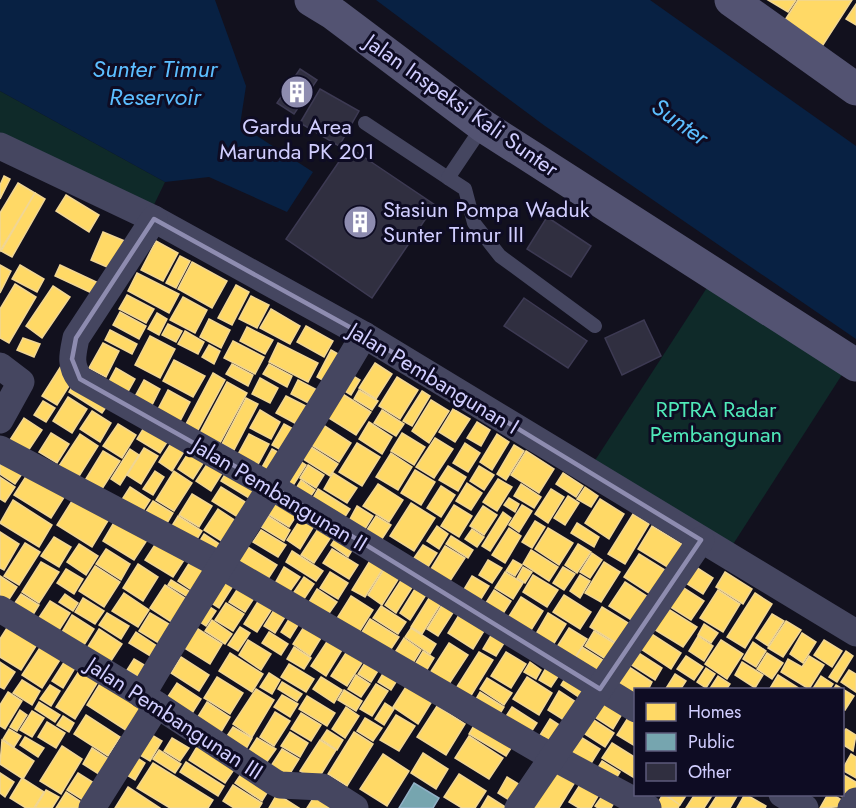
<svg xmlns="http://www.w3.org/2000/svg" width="856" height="808" font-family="Jost,sans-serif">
<rect width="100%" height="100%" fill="#12111e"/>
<!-- green -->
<g fill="#0f2a29">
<path d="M0,91L165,182L148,217L0,136Z"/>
<path d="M710,283L845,370L730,549L594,462Z"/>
</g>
<!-- water -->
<g fill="#082143">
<path d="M0,0H215L246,86L240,125L313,172L287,212L209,177L165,182L0,91Z"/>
<path d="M376,0H650L856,146V339L545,126Z"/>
</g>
<!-- homes -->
<g fill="#ffd966" stroke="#f1d694" stroke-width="1.5">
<path d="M768,0H796L788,12Z"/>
<path d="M798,0H852L821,48L783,23Z"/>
<path d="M856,4V25L846,19Z"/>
<path d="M4,176L10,179L0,199V185Z"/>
<path d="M18,183L35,193L0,251V213Z"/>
<path d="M35,193L45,199L12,257L1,251Z"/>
<path d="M66,195L99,215L89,232L56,211Z"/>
<path d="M103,232L127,242L114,270L91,260Z"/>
<path d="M156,241L178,253L163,281L141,270Z"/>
<path d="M180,256L190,261L176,288L166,283Z"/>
<path d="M192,262L227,281L212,308L178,289Z"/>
<path d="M0,265L11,271L0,293Z"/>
<path d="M20,265L44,279L37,292L12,279Z"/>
<path d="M60,265L103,285L98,296L55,276Z"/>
<path d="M137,273L179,294L169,313L128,291Z"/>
<path d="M15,284L36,297L9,343L0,338V309Z"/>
<path d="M236,285L249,292L232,325L218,318Z"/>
<path d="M53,286L70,297L42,338L26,326Z"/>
<path d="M127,295L154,309L146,323L119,309Z"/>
<path d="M251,296L269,305L257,328L239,319Z"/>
<path d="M183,297L207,310L195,333L170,320Z"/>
<path d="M271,309L300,326L290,344L260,328Z"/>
<path d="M120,312L146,326L139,339L113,325Z"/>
<path d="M157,313L167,319L159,335L148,329Z"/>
<path d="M209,319L230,330L221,348L200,337Z"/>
<path d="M168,324L182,331L176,342L162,335Z"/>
<path d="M306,326L333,341L324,357L297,342Z"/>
<path d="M247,327L273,340L265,354L240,341Z"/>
<path d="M110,330L137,344L132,354L105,340Z"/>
<path d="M185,331L204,342L198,354L178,344Z"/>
<path d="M150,336L175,349L160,378L135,365Z"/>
<path d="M23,338L40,344L34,357L17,350Z"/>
<path d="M233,341L264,357L255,374L224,358Z"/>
<path d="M103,343L119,351L106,377L89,368Z"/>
<path d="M278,343L318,363L308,382L269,362Z"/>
<path d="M209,345L220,351L214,364L202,357Z"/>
<path d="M331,350L347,359L333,386L317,377Z"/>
<path d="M174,360L205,376L193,397L163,381Z"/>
<path d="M375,363L392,374L376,399L359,388Z"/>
<path d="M232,364L253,375L248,386L226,374Z"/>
<path d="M269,364L292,376L287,387L263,374Z"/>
<path d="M61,366L76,375L57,405L42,396Z"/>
<path d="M116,368L135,379L125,397L106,387Z"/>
<path d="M213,373L225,380L197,432L185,426Z"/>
<path d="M348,373L360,380L351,395L338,387Z"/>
<path d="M397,377L418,390L400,419L379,406Z"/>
<path d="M77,378L111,400L102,413L69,392Z"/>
<path d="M260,378L278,388L270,403L252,394Z"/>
<path d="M144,380L160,389L149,411L132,402Z"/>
<path d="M298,380L323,393L316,407L291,394Z"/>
<path d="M227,382L247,393L220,443L200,433Z"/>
<path d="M168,390L190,402L178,425L156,413Z"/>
<path d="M359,390L378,401L372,410L354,399Z"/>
<path d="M338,391L371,412L356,435L324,415Z"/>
<path d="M422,391L430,396L412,426L403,421Z"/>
<path d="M286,396L312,409L302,427L276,413Z"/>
<path d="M68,397L87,409L72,433L53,421Z"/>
<path d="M246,398L258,404L234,450L222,444Z"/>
<path d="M431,400L449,411L429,443L412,431Z"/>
<path d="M43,401L55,408L46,422L34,415Z"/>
<path d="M453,409L470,419L455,442L439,432Z"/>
<path d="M260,410L280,422L271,439L250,428Z"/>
<path d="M382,410L404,424L396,436L374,423Z"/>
<path d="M92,411L111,423L100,442L80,429Z"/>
<path d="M24,418L42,430L26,454L8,443Z"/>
<path d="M148,421L171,436L160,453L137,439Z"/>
<path d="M369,422L392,437L382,454L359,439Z"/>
<path d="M477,422L490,430L481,446L467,438Z"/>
<path d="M320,423L351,443L339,462L308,443Z"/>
<path d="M118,424L136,435L122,458L103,446Z"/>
<path d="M284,424L301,433L290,455L272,445Z"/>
<path d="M51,433L69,444L57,463L39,452Z"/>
<path d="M402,433L425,447L414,465L391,451Z"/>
<path d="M80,434L98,446L76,481L57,469Z"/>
<path d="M249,434L269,444L256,468L236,458Z"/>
<path d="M497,434L509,442L492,470L480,462Z"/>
<path d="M175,437L188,445L172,471L159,462Z"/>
<path d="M435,438L453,449L434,478L416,467Z"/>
<path d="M357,443L380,457L362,486L339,472Z"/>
<path d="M465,443L480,453L468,472L453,463Z"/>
<path d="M308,445L338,464L330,476L300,457Z"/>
<path d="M514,445L524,451L506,480L497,474Z"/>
<path d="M192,447L207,457L193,479L178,469Z"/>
<path d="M144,448L158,456L141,484L127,475Z"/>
<path d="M130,449L139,455L120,485L111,479Z"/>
<path d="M272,449L285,456L274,478L260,471Z"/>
<path d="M103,451L120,461L100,492L84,482Z"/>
<path d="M526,451L554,469L539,493L511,475Z"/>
<path d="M391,453L412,467L398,490L376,477Z"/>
<path d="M211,458L226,467L211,491L196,481Z"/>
<path d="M295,458L306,465L289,492L278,484Z"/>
<path d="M0,464L26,468L15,484L0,474Z"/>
<path d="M308,465L324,475L316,488L300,478Z"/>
<path d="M230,466L264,487L254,501L221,481Z"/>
<path d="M448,466L466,477L458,491L439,480Z"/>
<path d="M479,466L494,475L484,490L470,481Z"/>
<path d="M32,467L68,491L51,518L14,495Z"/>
<path d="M415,470L435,482L421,505L401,493Z"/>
<path d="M155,471L164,477L153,495L143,489Z"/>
<path d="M174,471L192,483L174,511L156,500Z"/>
<path d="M333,473L357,488L347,503L324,489Z"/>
<path d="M563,473L583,486L576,497L556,484Z"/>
<path d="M0,477L15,487L5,502L0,499Z"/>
<path d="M498,479L512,487L497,511L483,502Z"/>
<path d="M301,480L315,490L306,503L292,495Z"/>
<path d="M467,483L482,493L471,510L456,501Z"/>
<path d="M378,484L403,500L389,522L363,506Z"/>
<path d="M521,484L541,497L534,508L514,496Z"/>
<path d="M441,486L455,495L441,517L427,508Z"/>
<path d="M130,487L150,500L141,514L121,501Z"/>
<path d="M221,487L250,505L241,519L212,501Z"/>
<path d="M585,487L598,496L591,507L577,499Z"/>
<path d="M318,489L350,509L341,523L310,503Z"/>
<path d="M551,489L564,497L548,523L535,514Z"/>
<path d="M77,493L112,514L92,547L57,525Z"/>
<path d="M192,494L212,506L199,527L179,515Z"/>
<path d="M277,495L300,510L289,527L266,513Z"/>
<path d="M568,496L579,503L565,525L554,518Z"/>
<path d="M509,498L519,504L515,512L504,505Z"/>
<path d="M600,499L624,514L609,539L585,523Z"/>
<path d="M13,500L52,525L39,547L0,523Z"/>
<path d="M153,501L173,513L163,530L143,516Z"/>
<path d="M411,503L435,518L414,551L390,536Z"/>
<path d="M454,505L472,516L459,537L441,526Z"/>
<path d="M522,505L532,511L519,532L509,525Z"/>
<path d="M357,506L373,516L365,529L350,519Z"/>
<path d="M483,506L497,515L484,535L470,526Z"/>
<path d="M218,509L236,521L223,542L204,530Z"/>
<path d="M305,512L317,521L300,549L287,540Z"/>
<path d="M503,512L511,518L490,551L482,546Z"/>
<path d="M119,514L151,534L134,560L103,541Z"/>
<path d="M633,514L649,524L625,564L608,554Z"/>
<path d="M178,516L202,531L194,544L170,529Z"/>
<path d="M268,516L290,530L284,541L261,527Z"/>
<path d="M376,516L391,525L378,545L363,536Z"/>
<path d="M535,521L545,527L532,548L522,542Z"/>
<path d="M577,523L599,537L594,547L571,533Z"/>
<path d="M320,526L333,534L314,563L301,555Z"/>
<path d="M437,526L448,534L439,549L427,541Z"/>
<path d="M652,526L688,548L674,571L638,549Z"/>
<path d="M509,528L521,536L505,563L492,555Z"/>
<path d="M548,528L573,543L559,565L535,549Z"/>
<path d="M472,529L484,537L477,547L465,539Z"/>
<path d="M261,530L286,545L278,557L253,542Z"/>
<path d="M0,532L19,544L4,570L0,568Z"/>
<path d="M204,534L227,549L196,547Z"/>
<path d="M337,536L354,547L348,557L331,545Z"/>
<path d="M451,536L473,550L468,558L446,544Z"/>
<path d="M54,537L71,547L59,567L41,556Z"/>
<path d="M160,537L188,554L173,577L145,560Z"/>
<path d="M25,543L40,552L19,585L4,576Z"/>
<path d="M79,544L98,556L86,575L67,562Z"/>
<path d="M243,544L277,565L264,585L231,564Z"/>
<path d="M578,544L591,552L577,573L565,565Z"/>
<path d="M423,545L437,553L428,567L414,558Z"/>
<path d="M445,546L465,558L448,584L429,572Z"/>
<path d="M106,549L130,564L121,580L96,564Z"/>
<path d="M332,549L358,565L349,579L323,563Z"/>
<path d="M531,550L558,567L549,581L523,564Z"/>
<path d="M292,551L323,571L316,581L286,562Z"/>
<path d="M592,553L602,560L590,578L580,572Z"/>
<path d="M639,554L673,575L658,599L624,577Z"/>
<path d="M193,557L211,568L196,593L178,581Z"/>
<path d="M371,559L384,567L365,597L352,590Z"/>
<path d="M488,560L502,568L492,583L479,575Z"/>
<path d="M513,560L522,565L515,576L506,571Z"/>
<path d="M41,562L59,572L39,603L22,592Z"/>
<path d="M604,562L620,572L601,602L585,593Z"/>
<path d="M688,562L713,578L703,594L678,578Z"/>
<path d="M138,564L158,577L143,601L123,588Z"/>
<path d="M95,566L120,582L104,607L79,591Z"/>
<path d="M284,567L300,577L288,594L274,585Z"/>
<path d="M523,567L532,572L525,583L517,578Z"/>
<path d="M563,567L575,574L564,590L553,583Z"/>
<path d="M66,569L83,579L74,594L57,583Z"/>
<path d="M224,569L238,578L219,608L205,599Z"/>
<path d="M384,569L399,578L382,605L368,595Z"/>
<path d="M407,571L418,578L396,613L385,605Z"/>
<path d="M330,572L348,583L338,599L320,588Z"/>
<path d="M505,572L523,583L513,599L495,588Z"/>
<path d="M725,572L752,589L743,604L716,587Z"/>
<path d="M533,575L558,590L547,607L523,592Z"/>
<path d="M580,575L590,581L580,598L570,591Z"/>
<path d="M0,576L17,587L6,604L0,600Z"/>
<path d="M472,576L489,586L476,607L460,596Z"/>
<path d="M304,577L314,584L302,602L292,595Z"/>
<path d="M171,580L194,594L191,599L168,585Z"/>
<path d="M242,582L258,592L245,612L229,602Z"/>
<path d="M625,582L656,602L641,626L609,606Z"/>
<path d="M676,583L704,601L691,620L664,603Z"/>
<path d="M418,584L429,590L410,620L400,613Z"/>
<path d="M165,585L191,602L176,625L150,608Z"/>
<path d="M317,589L337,602L325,619L306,607Z"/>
<path d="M434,590L445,597L422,634L411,627Z"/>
<path d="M494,590L511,601L499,620L482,609Z"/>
<path d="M718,590L740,604L723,632L700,618Z"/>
<path d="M124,593L149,610L138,627L112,611Z"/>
<path d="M755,593L772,604L745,648L727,637Z"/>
<path d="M21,594L39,605L31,618L12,607Z"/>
<path d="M65,594L78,603L73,611L59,602Z"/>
<path d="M262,595L275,604L257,632L244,624Z"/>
<path d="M564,595L591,612L580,629L553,612Z"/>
<path d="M351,596L373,610L358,634L336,620Z"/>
<path d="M521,597L543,611L528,635L506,621Z"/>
<path d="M83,598L104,611L95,624L75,612Z"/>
<path d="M445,600L456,608L438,636L427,629Z"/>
<path d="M50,601L70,613L56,635L36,622Z"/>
<path d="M279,602L290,609L275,633L264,626Z"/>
<path d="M204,603L216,611L206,626L194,618Z"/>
<path d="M226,603L244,614L233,631L215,620Z"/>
<path d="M381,606L406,622L398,634L373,618Z"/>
<path d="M602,607L633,626L621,646L590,627Z"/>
<path d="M665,607L697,627L683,647L652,628Z"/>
<path d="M462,610L487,626L473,649L448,633Z"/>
<path d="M294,611L303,617L290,638L281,632Z"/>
<path d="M107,613L129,626L121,639L99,625Z"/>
<path d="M150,613L174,627L162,645L139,631Z"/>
<path d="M548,613L566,624L550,650L533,639Z"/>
<path d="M772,614L784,621L768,646L756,638Z"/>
<path d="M72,615L94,629L81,650L59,637Z"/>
<path d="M370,619L399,637L387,655L359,637Z"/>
<path d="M12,620L41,638L21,670L0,657V639Z"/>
<path d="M212,620L232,634L225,644L205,631Z"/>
<path d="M786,621L801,630L783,657L768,648Z"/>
<path d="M307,622L324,633L310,656L293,644Z"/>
<path d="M190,624L222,644L210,664L178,644Z"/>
<path d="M704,624L718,633L711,643L698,635Z"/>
<path d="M240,627L250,633L238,651L228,645Z"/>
<path d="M496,627L509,635L496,656L483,649Z"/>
<path d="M411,628L436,644L430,654L405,637Z"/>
<path d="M569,628L587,639L573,661L555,650Z"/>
<path d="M99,629L122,644L107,667L84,653Z"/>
<path d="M594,631L624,649L615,665L585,646Z"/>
<path d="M647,631L681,653L671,669L638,647Z"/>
<path d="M136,632L163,650L157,660L129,643Z"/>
<path d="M269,632L288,644L281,655L262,643Z"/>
<path d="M802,633L816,642L803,663L790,654Z"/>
<path d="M698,636L713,646L704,661L689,651Z"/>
<path d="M404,638L421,650L410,668L392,657Z"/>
<path d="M45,640L65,652L42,688L22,675Z"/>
<path d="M248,640L271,654L261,670L239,655Z"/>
<path d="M328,640L342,650L326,676L311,666Z"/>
<path d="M721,640L743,654L727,679L705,664Z"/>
<path d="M824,640L842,651L832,667L814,655Z"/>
<path d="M753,642L766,651L756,667L743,659Z"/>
<path d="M449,643L468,655L447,687L428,676Z"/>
<path d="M351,645L367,655L347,686L331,676Z"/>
<path d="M294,647L311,658L304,669L287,659Z"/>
<path d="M582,647L614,667L603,685L571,665Z"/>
<path d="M423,651L434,658L425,673L414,666Z"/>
<path d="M846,651L853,656L837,682L829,677Z"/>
<path d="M479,652L493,660L467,702L453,693Z"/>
<path d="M506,652L526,664L511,688L491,676Z"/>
<path d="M637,652L662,668L655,680L630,664Z"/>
<path d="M230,653L263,674L252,692L219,671Z"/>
<path d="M767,653L783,663L772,679L757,669Z"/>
<path d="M68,656L78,663L63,688L52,681Z"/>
<path d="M686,656L703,667L694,680L677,669Z"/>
<path d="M809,656L824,665L809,689L781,672L788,659L802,667Z"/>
<path d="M181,657L209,675L199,691L171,673Z"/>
<path d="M368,658L381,666L371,682L358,674Z"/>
<path d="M134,659L151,669L144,681L127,670Z"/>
<path d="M550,661L563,669L551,687L539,680Z"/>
<path d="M0,662L15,672L4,689L0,687Z"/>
<path d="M530,662L541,670L536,679L524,672Z"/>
<path d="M742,662L763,675L755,688L735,675Z"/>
<path d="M289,664L314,679L306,692L281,677Z"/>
<path d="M388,665L401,674L391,690L378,682Z"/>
<path d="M629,667L652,682L648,690H636V700L616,688Z"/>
<path d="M81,668L99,680L75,719L56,707Z"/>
<path d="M706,668L715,674L706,688L697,682Z"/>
<path d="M849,670L856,674V692L841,682Z"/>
<path d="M569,672L592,686L583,700L561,685Z"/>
<path d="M269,673L280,680L272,694L260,687Z"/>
<path d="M675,674L686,681L680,690H665Z"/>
<path d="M356,675L370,684L361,697L348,689Z"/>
<path d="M778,675L800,689V690H769Z"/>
<path d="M718,676L730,684L726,690H709Z"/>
<path d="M821,676L833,684L829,690H812Z"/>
<path d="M104,677L145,703L127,731L87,705Z"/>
<path d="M217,677L243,693L230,714L204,698Z"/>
<path d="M321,677L342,690L334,703L313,689Z"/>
<path d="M527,677L552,693L539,715L513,699Z"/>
<path d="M487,678L512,693L504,705L480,689Z"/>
<path d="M22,680L40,691L32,705L13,693Z"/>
<path d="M282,682L302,694L297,701L278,689Z"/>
<path d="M409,682L434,698L418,724L393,707Z"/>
<path d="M177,683L201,699L186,723L161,707Z"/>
<path d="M376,684L388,691L372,716L360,709Z"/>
<path d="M50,685L60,691L51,706L40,699Z"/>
<path d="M836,685L854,696L845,710L842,709V690H833Z"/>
<path d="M256,689L274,700L252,737L233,724Z"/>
<path d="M344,690L362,701L356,711L338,700Z"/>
<path d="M559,691L579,704L567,722L548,710Z"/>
<path d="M8,692L22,701L5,729L0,726V705Z"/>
<path d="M480,692L504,707L496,720L472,706Z"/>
<path d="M599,693L625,709L613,729L587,712Z"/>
<path d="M282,695L298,704L290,717L274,707Z"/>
<path d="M307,696L335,713L327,726L299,709Z"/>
<path d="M39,702L60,715L55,722L35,709Z"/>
<path d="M207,702L230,717L218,737L194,723Z"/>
<path d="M385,703L394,709L384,725L375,719Z"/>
<path d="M437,706L465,724L446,755L417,737Z"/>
<path d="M346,707L359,716L345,738L332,729Z"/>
<path d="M512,707L537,723L526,740L501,724Z"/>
<path d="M20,710L27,715L17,731L10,727Z"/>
<path d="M633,710L636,711L635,746L617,735Z"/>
<path d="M32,711L44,718L32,737L20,730Z"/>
<path d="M275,712L290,721L274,746L260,737Z"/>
<path d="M301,713L321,725L311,741L291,729Z"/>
<path d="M583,713L614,733L605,747L574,727Z"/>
<path d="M86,715L120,737L108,756L74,734Z"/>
<path d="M396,715L415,726L399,751L380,740Z"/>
<path d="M63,716L74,723L69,732L57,725Z"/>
<path d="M479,717L516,740L506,756L469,734Z"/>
<path d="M365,718L382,728L373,741L357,731Z"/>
<path d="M550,719L564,728L551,748L537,740Z"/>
<path d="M47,722L65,733L56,748L38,737Z"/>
<path d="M233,727L252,738L245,751L225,739Z"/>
<path d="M9,729L21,736L14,747L3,739Z"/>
<path d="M846,729L856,735L853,751L842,744V733Z"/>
<path d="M327,730L343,740L337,750L321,739Z"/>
<path d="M145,731L162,741L150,761L133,751Z"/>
<path d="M571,731L600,749L590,765L561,747Z"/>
<path d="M290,732L308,743L300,757L281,746Z"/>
<path d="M354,732L373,744L347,786L328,774Z"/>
<path d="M469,736L503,758L489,779L455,758Z"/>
<path d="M25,737L44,748L38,757L20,745Z"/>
<path d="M172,738L189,748L180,761L164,751Z"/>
<path d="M257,738L276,749L266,763L248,752Z"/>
<path d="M2,740L34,761L23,779L0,764Z"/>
<path d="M320,740L336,750L317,781L300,771Z"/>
<path d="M612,743L636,758V779L602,758Z"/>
<path d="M198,745L235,768L225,783L189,760Z"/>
<path d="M62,746L82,759L61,794L40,781Z"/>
<path d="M92,748L118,765L108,780L83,764Z"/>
<path d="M282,749L299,759L286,780L269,769Z"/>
<path d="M159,750L181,764L175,773L153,759Z"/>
<path d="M423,753L448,769L436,789L411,773Z"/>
<path d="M383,754L409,771L387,806L360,789Z"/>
<path d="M851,754L856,757V778L842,770Z"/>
<path d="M133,755L145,763L135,780L122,772Z"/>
<path d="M602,761L620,772L611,787L593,776Z"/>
<path d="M186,762L224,786L218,796L180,772Z"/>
<path d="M153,763L213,800L208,808H170L137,788Z"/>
<path d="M555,770L575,782L559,808H530Z"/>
<path d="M243,771L270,788L262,801L235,783Z"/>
<path d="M0,773L14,782L5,797L0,793Z"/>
<path d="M78,773L102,788L91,805L67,790Z"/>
<path d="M459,774L486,791L475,808H462L444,797Z"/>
<path d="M842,774L856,782V797L852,803L838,794H842Z"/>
<path d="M507,777L527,789L517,805L498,793Z"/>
<path d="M22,778L44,792L34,808H26L10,798Z"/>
<path d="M583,780L601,791L591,808H579L569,802Z"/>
<path d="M233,785L262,803L259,808H234L223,801Z"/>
<path d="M128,787L160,808H115Z"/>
<path d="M46,790L59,797L52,808H35Z"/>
<path d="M66,792L89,807L88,808H56Z"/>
<path d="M605,792L616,799L611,808H598L595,806Z"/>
<path d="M277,794L299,808H269Z"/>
<path d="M663,794L680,804L678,808H655Z"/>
<path d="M665,794H687L680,805Z"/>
<path d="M695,794H713L704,808H686Z"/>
<path d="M718,794H736L737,796L730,808H709Z"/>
<path d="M745,794L766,806L765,808H737Z"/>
<path d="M828,794H832L851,806L820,808Z"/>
<path d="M488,796L507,808H481Z"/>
<path d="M314,797L332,808H307Z"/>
</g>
<!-- public -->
<path fill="#76a5af" stroke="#91b1c7" stroke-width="1.5" d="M414,783L439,798L433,808H399Z"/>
<!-- building -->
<g fill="#302f40" stroke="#3d3a53" stroke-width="1.5">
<path d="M300,69L317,80L294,114L277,103Z"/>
<path d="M320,89L359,111L339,146L300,123Z"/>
<path d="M349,147L435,205L372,298L286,239Z"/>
<path d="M547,217L591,246L571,277L527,249Z"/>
<path d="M524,298L587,341L568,368L504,326Z"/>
<path d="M644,320L661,356L622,375L605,338Z"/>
</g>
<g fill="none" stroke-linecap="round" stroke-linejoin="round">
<!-- lane -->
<g stroke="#454660" stroke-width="14">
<path d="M365,123L448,178"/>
<path d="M483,126L448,178L465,189L474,223L500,256L595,326"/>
</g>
<!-- street -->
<g stroke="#454660" stroke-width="27">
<path d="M0,146L154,219L364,335L856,633"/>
<path d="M154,219L76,338C73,353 69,365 80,379L272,487L636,709"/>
<path d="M0,366L21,382L0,420"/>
<path d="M0,449L220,565L538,749L648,808"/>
<path d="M0,609L136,691L274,782L280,785L322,787L355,808"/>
<path d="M142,695C213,573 293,457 364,335"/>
<path d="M782,794L805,808"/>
<path d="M92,808L157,705"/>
<path d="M518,808L701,540"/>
<path d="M851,808L856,801"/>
</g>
<!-- secondary -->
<g stroke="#535372" stroke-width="33">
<path d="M311,0L334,14L483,126L856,365"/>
<path d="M731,0L856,89"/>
</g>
</g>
<!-- marked area -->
<path fill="none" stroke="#8e8cb0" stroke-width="4.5" stroke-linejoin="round" d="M154,219L364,335L701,540L600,689L272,487L80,379L72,359L76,338Z"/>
<!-- icons -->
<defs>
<g id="building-disc" transform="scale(1.725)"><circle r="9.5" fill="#8e8cb0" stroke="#0e0c23"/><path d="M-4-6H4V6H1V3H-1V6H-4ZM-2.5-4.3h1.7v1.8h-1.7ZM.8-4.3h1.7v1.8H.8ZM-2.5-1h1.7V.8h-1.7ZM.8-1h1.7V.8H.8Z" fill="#fff"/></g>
</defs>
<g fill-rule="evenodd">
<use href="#building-disc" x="297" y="92"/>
<use href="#building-disc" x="360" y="222"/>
</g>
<g text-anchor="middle" stroke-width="6" stroke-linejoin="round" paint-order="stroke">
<!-- street labels -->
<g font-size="22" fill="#d1ceff" stroke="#0e0c23">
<text transform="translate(462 105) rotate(35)" y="8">Jalan Inspeksi Kali Sunter</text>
<text transform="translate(434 378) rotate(31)" y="8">Jalan Pembangunan I</text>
<text transform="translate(280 494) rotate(31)" y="8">Jalan Pembangunan II</text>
<text transform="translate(175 718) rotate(33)" y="8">Jalan Pembangunan III</text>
</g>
<!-- poi labels -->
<g font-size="22" fill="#d1ceff" stroke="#0e0c23">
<text x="297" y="134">Gardu Area<tspan x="297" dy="25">Marunda PK 201</tspan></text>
<text x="383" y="217" text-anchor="start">Stasiun Pompa Waduk<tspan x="383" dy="25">Sunter Timur III</tspan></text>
</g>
<!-- park labels -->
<g font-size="22" fill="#50e9b9" stroke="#0e0c23">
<text x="716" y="417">RPTRA Radar<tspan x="716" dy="25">Pembangunan</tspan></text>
</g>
<!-- water labels -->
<g font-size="24" font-style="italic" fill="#5cbeff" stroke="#0e0c23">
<text x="155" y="77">Sunter Timur<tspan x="155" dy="28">Reservoir</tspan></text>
<text transform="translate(680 122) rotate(35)" y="8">Sunter</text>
</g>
</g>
<!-- legend -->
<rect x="634" y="688" width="210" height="108" fill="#0e0c23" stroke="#5c5a7b" stroke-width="1.5"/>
<rect x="646" y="703" width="30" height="18" fill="#ffd966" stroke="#5c5a7b" stroke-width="1.5"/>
<text x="688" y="718" font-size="18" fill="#d1ceff">Homes</text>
<rect x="646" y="733" width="30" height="18" fill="#76a5af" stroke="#5c5a7b" stroke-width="1.5"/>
<text x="688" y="748" font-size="18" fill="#d1ceff">Public</text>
<rect x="646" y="763" width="30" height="18" fill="#302f40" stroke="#5c5a7b" stroke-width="1.5"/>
<text x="688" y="778" font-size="18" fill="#d1ceff">Other</text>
</svg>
